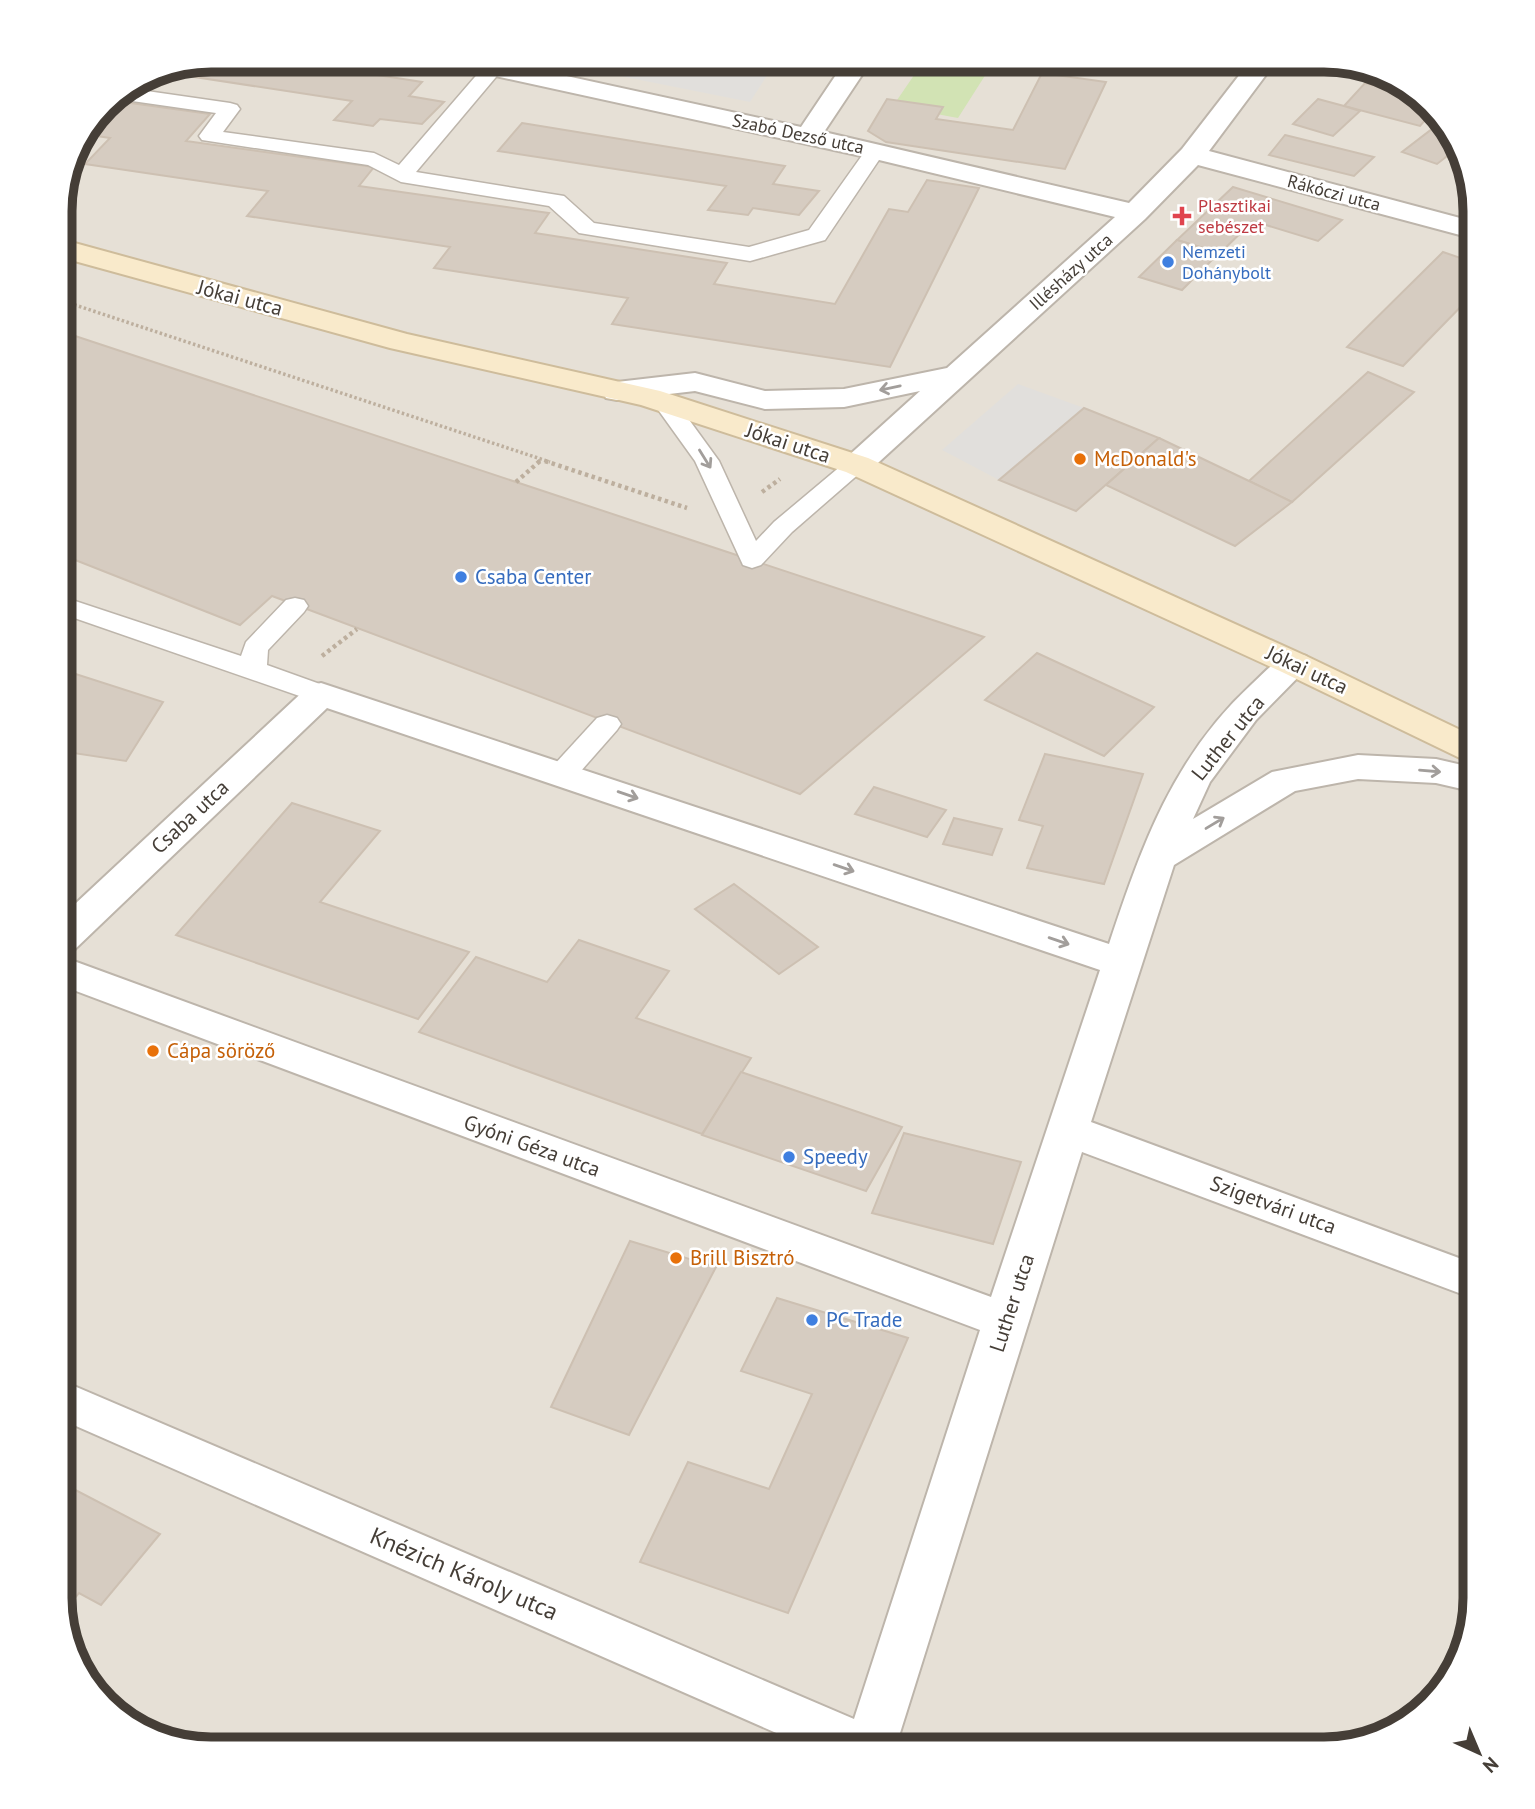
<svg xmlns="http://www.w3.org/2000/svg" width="1535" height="1809" font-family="'PT Sans',sans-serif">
<rect width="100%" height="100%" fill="#f2eee8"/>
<!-- residential -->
<path fill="#e6e0d6" d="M211,60H1334L1391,75L1444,119L1475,211V1598L1460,1665L1416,1718L1324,1749H210L144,1734L91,1690L60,1599V201L75,144L111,97L153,71Z"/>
<!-- green -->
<path fill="#d2e3b4" d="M923,62L986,74L958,118L893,106Z"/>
<!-- parking -->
<g fill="#e1dfdc">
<path d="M540,60H777L750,102Z"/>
<path d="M1018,384L1084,408L999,480L942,450Z"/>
</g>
<!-- building -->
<g fill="#d6ccc1" stroke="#cdc0b2" stroke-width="2">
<path d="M211,60H282L422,82L409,96L444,102L422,124L380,119L373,126L334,120L352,101L155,71Z"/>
<path d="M1042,73L1106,82L1065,169L886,142L868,131L887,99L943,107L936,119L1013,130Z"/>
<path d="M1365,83L1416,96L1434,110L1420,126L1344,106Z"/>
<path d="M1318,99L1344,106L1360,111L1333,136L1293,124Z"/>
<path d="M109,100L210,114L186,141L374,167L359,186L549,213L535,233L727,263L714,284L835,304L889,209L908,212L927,180L979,188L890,367L612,324L628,298L434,268L450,247L247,216L268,191L85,164L110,138L83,134Z"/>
<path d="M1445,119L1455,150L1437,164L1402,152Z"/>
<path d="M522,123L785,166L773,184L819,191L799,215L753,208L748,215L708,210L726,186L498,151Z"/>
<path d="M1285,135L1374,157L1354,176L1269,155Z"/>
<path d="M1233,187L1342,220L1318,241L1253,221L1220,253L1177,240Z"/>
<path d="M1177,240L1206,249L1200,254L1214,258L1182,290L1139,277Z"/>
<path d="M1443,252L1475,263V292L1403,366L1347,347Z"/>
<path d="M60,331L984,637L800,794L272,596L240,625L60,554Z"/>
<path d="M1368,372L1414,392L1292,502L1249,481Z"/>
<path d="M1084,408L1159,438L1076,511L999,480Z"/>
<path d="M1159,438L1249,481L1292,502L1235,546L1106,485Z"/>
<path d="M1037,653L1154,707L1104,756L985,700Z"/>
<path d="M60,669L163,702L126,761L60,751Z"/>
<path d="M1045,754L1143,774L1104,884L1027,868L1043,826L1019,820Z"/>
<path d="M874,787L946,810L927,837L855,814Z"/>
<path d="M292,803L380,831L320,902L469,952L418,1019L176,935Z"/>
<path d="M954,818L1002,829L992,855L943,844Z"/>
<path d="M734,884L818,947L779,974L695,909Z"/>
<path d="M579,940L669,971L636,1018L751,1058L702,1134L419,1032L476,957L547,982Z"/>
<path d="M741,1072L902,1127L866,1191L702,1135Z"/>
<path d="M904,1133L1021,1162L993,1244L872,1213Z"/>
<path d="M630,1241L716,1267L629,1435L551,1407Z"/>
<path d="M777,1298L908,1338L788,1613L640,1562L688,1462L769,1489L812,1394L741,1371Z"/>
<path d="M60,1482L160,1534L101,1605L79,1593L64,1612L60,1599Z"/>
</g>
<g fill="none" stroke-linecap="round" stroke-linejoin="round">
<!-- lane casing -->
<g stroke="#bdb5ab" stroke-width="3">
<g id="lane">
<path d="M494,61L501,63L504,67L501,71L416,172L564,196L594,223L749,247L809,230L868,147H882L885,151L825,240L750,261L579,233L549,206L401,182L368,165L202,140L199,136L216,113L111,98L126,88L230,103L237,105L240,109L223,132L374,153L399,165L487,63Z"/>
<path d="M666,397L674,399L719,461L756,541L774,522L848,460L857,458L866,460L869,465L792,532L761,565L752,568L743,565L695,461L654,404L658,399Z"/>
<path d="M60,596L241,656L246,642L286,600L295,598L304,600L308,606L304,612L268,650L267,665L331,688L335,694L331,700L321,703L311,700L60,613Z"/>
<path d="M607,715L617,718L621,724L617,730L573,780L563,782L553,780L549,773L553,766L597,718Z"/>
</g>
</g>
<!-- street casing -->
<g stroke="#bdb5ab" stroke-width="4">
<g id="street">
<path d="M446,60H493L801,127L846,60H872L824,132L1129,203L1182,149L1251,60H1277L1209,151L1475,222V239L1198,165L1145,219L868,472L857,475L846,472L841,465L846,458L920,391L844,407L765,409L695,391L617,400L606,398L602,391L606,384L617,382L695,373L765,391L844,389L947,368L1115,217L875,159L459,68L450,65Z"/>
<path d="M1294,653L1306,656L1311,664L1256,720L1210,782L1193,819L1272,772L1358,755L1436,759L1475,768V792L1436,783L1358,779L1295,791L1174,865L1091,1122L1475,1264V1299L1082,1152L895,1749H813L60,1419V1380L854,1719L980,1330L60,985V956L991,1297L1100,970L327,708L74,950L60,954V918L309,686L321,683L1109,944C1142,845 1173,757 1252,684C1265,672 1276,658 1294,653Z"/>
</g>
</g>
<!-- secondary casing -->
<g stroke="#cebc9b" stroke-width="4">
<path id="secondary" d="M60,239L407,334L660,391L868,458L1306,656L1475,737V763L1462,759L1282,672L846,472L641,405L390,348L60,257Z"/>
</g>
<!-- path-far1 -->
<g stroke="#bdaf9e" stroke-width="3.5" stroke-dasharray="2.5 2.5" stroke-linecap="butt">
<path d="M60,300L550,462"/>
<path d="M538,462L542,459"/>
</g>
<!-- path -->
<g stroke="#bdaf9e" stroke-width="4.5" stroke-dasharray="3.5 3.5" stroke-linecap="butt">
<path d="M545,461L687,508"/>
<path d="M516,482L540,461"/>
<path d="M762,492L780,479"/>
<path d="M322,656L357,629"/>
</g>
<!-- lane -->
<use href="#lane" fill="#fff" fill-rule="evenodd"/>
<!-- street -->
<use href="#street" fill="#fff" fill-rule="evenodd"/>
<!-- secondary -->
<use href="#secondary" fill="#f9eacb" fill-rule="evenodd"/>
</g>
<!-- one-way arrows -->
<defs><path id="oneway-shaft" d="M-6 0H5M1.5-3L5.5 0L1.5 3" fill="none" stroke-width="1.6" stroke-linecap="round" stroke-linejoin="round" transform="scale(1.75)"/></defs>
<g stroke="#a29e9b">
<use href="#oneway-shaft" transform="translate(890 388) rotate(168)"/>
<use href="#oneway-shaft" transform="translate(705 459) rotate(58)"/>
<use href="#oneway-shaft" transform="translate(1430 771) rotate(5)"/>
<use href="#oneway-shaft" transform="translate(628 795) rotate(19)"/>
<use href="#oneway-shaft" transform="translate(1215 823) rotate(-31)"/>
<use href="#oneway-shaft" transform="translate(844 868) rotate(19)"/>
<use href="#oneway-shaft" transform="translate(1059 941) rotate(19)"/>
</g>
<!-- markers -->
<path fill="#e0444e" stroke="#fff" stroke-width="2.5" d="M1178.5 205.5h7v7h7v7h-7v7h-7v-7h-7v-7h7z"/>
<g fill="#3f7fe0" stroke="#fff" stroke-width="2.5">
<circle cx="1168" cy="262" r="7"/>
<circle cx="461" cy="577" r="7"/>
<circle cx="789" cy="1157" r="7"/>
<circle cx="812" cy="1320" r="7"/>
</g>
<g fill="#e8710a" stroke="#fff" stroke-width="2.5">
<circle cx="1080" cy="459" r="7"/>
<circle cx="153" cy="1051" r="7"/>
<circle cx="676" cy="1258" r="7"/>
</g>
<g text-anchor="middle" stroke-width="5" stroke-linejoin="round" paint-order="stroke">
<!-- far-street labels -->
<g font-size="18" fill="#453e37" stroke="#fff">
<text transform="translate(798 134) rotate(12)" y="6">Szabó Dezső utca</text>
<text transform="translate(1334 193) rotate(15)" y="6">Rákóczi utca</text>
<text transform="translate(1071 272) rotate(-42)" y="6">Illésházy utca</text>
</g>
<!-- far-health labels -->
<g font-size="18" fill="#be3a42" stroke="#fff" text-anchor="start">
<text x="1198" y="212">Plasztikai<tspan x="1198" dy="21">sebészet</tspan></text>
</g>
<!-- far-shop labels -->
<g font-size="18" fill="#366cbe" stroke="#fff" text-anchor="start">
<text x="1182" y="258">Nemzeti<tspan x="1182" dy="21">Dohánybolt</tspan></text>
</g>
<!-- street labels -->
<g font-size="21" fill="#453e37" stroke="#fff">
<text transform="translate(240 298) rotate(15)" y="7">Jókai utca</text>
<text transform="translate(788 443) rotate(18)" y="7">Jókai utca</text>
<text transform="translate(1307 670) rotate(25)" y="7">Jókai utca</text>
<text transform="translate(1228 738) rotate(-51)" y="7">Luther utca</text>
<text transform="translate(190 817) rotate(-43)" y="7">Csaba utca</text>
<text transform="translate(532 1146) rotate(20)" y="7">Gyóni Géza utca</text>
<text transform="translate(1273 1205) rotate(20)" y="7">Szigetvári utca</text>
<text transform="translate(1012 1303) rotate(-72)" y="7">Luther utca</text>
</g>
<!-- food labels -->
<g font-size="21" fill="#c56008" stroke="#fff" text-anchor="start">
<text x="1094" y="466">McDonald's</text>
<text x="167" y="1058">Cápa söröző</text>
<text x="690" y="1265">Brill Bisztró</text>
</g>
<!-- shop labels -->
<g font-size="21" fill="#366cbe" stroke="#fff" text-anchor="start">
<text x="475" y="584">Csaba Center</text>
<text x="803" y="1164">Speedy</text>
<text x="826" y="1327">PC Trade</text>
</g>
<!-- near-street labels -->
<g font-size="24" fill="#453e37" stroke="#fff">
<text transform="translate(464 1574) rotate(23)" y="8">Knézich Károly utca</text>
</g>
</g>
<!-- crop -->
<path d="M0 0H1535V1809H0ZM211 72H1324A139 139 0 0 1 1463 211V1598A139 139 0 0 1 1324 1737H211A139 139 0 0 1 72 1598V211A139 139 0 0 1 211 72Z" fill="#fff" fill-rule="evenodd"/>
<path fill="none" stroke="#453e37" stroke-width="9" d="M211 72H1324A139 139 0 0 1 1463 211V1598A139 139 0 0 1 1324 1737H211A139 139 0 0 1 72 1598V211A139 139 0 0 1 211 72Z"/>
<!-- north arrow -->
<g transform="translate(1479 1753) rotate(136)" stroke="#ffffff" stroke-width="5" paint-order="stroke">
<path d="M0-5L12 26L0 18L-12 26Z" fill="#453e37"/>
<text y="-10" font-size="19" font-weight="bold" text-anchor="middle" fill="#453e37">N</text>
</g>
</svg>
